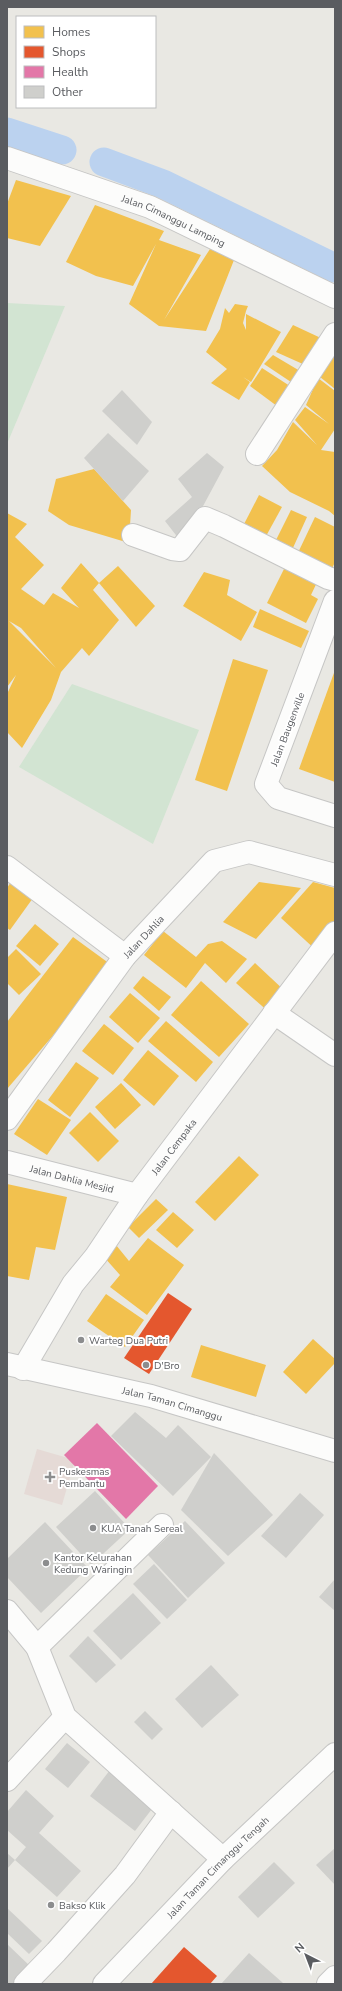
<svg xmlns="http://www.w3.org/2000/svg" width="342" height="1991" font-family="'Nunito Sans',sans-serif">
<rect width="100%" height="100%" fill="#e9e8e3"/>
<!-- medical -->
<path fill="#e5dad6" d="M37,1449L75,1460L62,1505L24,1494Z"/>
<!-- green -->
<g fill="#d2e4d2">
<path d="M7,303L65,306L7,444Z"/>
<path d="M72,684L199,730L153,844L19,767Z"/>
</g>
<!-- homes -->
<g fill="#f2c14e" fill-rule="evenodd">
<path d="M16,180L71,196L40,246L7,238V204Z"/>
<path d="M95,205L164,231L159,240L201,255L164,320L210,249L234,260L206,331L159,326L129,304L156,244L133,286L96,276L66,262Z"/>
<path d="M235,304L248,306L246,311L243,323L246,330V314L281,332L251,382L243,377L250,382L239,400L211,383L227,369L206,352L220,329L225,308L229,313Z"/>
<path d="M293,325L323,339L305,365L276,352Z"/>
<path d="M273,355L300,371L294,384L264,364Z"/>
<path d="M335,355V389L320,377Z"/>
<path d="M262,368L293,388L281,409L250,386Z"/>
<path d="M318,378L335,391V429L321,450L335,452V516L329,511L290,492L262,466L277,450L293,422L317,445L295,420L305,407L329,424L306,405Z"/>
<path d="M94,469L131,510L129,543L69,525L48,511L56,479Z"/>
<path d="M259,495L282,507L265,538L243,526Z"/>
<path d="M291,510L307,517L292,550L275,542Z"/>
<path d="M7,513L27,524L15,537L44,565L21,589L44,605L53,593L79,608L61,588L81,563L99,583L93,590L119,620L89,656L82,648L61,672L51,700L22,748L7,732V694L16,675L7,687ZM9,621L21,628L56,668Z"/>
<path d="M315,517L335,527V562L329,575L295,559Z"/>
<path d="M288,561L320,576L311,595L318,599L306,623L267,603Z"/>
<path d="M118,566L155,606L136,627L99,583Z"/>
<path d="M204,572L230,580L227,595L257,612L241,641L183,606Z"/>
<path d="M260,609L309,631L301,648L253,627Z"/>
<path d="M233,659L268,670L227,791L195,780Z"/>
<path d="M335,670V782L299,769Z"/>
<path d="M11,882L33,898L10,930L7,928V888Z"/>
<path d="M259,882L301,888L256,939L223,922Z"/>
<path d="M313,882L335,888V928L317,951L281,918Z"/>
<path d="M35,924L59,944L40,966L16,946Z"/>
<path d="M163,931L196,957L208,944L222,941L247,959L226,983L205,963L186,988L144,955Z"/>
<path d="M73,937L110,964L81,1003L7,1089V1022Z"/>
<path d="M16,949L41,974L19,995L7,983V958Z"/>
<path d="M255,963L286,992L270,1013L236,983Z"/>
<path d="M143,976L171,997L159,1011L133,988Z"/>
<path d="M201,981L249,1024L219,1057L171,1015Z"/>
<path d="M130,993L160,1018L138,1043L109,1017Z"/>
<path d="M166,1021L213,1062L196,1082L148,1041Z"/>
<path d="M104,1024L134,1048L113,1075L82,1051Z"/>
<path d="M148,1050L179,1076L154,1106L123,1080Z"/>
<path d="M76,1062L99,1078L70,1117L48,1100Z"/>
<path d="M121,1083L141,1105L115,1129L95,1107Z"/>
<path d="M38,1099L71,1120L47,1155L14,1134Z"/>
<path d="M90,1112L119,1141L98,1162L69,1133Z"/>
<path d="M239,1156L259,1175L215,1221L195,1202Z"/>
<path d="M7,1184L67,1197L55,1250L36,1247L29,1280L7,1276Z"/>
<path d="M156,1199L168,1210L139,1238L128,1227Z"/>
<path d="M173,1212L194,1230L177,1248L156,1230Z"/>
<path d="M148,1238L184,1265L147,1315L110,1287L120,1275L104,1257L116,1245L129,1261Z"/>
<path d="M106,1294L144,1320L125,1347L87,1321Z"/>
<path d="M313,1339L335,1359V1363L306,1394L283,1372Z"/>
<path d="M201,1345L266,1365L256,1397L191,1377Z"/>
</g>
<!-- shops -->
<g fill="#e4572e">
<path d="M168,1293L192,1309L149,1374L124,1358Z"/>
<path d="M184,1947L217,1976L210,1984H151Z"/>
</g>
<!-- health -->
<path fill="#e377a8" d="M97,1423L158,1486L126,1519L64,1455Z"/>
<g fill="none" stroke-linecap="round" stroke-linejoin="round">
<!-- canal -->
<g stroke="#bbd2ef" stroke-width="29">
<path d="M7,132L62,150"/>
<path d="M104,162L163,184L335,268"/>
</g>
</g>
<!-- building -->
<g fill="#cfcfcc">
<path d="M122,390L152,422L137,445L102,411Z"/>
<path d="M108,433L149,471L123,501L84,458Z"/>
<path d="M207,453L224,467L202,508L179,539L165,521L192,497L178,479Z"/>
<path d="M135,1412L166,1438L178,1425L211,1457L173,1496L111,1436Z"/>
<path d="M214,1453L273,1515L228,1556L181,1510Z"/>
<path d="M95,1491L130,1529L91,1565L56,1527Z"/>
<path d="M300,1493L324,1515L286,1558L261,1536Z"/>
<path d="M185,1521L225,1563L188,1598L148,1555Z"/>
<path d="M45,1522L88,1568L41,1613L7,1577V1559Z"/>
<path d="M154,1564L187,1600L167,1619L133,1584Z"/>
<path d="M335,1579V1611L319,1597Z"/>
<path d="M133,1593L161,1623L121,1660L93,1631Z"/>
<path d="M88,1636L116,1665L96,1683L69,1656Z"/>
<path d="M211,1665L239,1695L202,1728L175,1699Z"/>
<path d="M145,1711L163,1729L152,1740L134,1722Z"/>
<path d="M67,1743L90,1762L68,1788L45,1769Z"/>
<path d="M110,1770L155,1805L135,1831L90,1796Z"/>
<path d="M26,1790L54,1816L39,1833L81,1871L57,1897L15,1860L26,1847L7,1830V1812Z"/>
<path d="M335,1848V1885L316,1865Z"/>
<path d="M7,1853L15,1860L7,1869Z"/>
<path d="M274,1862L295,1883L258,1918L238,1897Z"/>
<path d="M7,1908L42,1941L29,1954L7,1933Z"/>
<path d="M7,1944L32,1968L17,1984H7Z"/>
<path d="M249,1953L283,1983L282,1984H221Z"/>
</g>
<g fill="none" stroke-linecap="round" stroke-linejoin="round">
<!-- minor casing -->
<g stroke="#c6c6c5" stroke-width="24">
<g id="minor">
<path id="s1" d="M7,158L150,207L335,297"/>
<path d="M257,454L335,334"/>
<path d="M133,535L172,549L180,550L205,518L224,526L328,578L335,580"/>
<path d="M335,601L266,784L278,798L335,816"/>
<path d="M7,867L125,956"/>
<path d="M274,1013L335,1055"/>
<path id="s2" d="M7,1119L125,956L214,861L249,852L335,875"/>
<path id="s3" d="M7,1162L137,1195"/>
<path id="s4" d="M23,1369L73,1284L96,1256L137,1195L335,933"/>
<path d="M7,1611L37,1647L65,1717L223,1859"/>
<path d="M37,1647L162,1525"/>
<path d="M7,1780L65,1717"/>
<path d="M25,1984L56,1952L125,1875L171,1812"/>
<path id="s5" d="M104,1984L223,1859L335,1754"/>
<path d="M328,1984L335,1977"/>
</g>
</g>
<!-- tertiary casing -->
<g stroke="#c6c6c5" stroke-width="24">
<g id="tertiary">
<path id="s6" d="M7,1364L151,1396L335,1451"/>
</g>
</g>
<!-- minor -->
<use href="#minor" stroke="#fcfcfb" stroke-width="22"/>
<!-- tertiary -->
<use href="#tertiary" stroke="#fcfcfb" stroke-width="22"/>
</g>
<!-- markers -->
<g fill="#8c8d8e" stroke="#fff" stroke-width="1.5">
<circle cx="81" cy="1340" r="4"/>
<circle cx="146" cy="1365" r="4"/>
<path d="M48 1471h4v4h4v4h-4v4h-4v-4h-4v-4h4z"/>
<circle cx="93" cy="1528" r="4"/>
<circle cx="46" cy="1563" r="4"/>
<circle cx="51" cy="1905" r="4"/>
</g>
<g text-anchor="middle" stroke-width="4" stroke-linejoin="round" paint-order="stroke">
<!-- street labels -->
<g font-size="10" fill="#5a5c60" stroke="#fff">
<text dy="4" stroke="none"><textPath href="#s1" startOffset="178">Jalan Cimanggu Lamping</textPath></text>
<text transform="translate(287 729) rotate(-69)" y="4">Jalan Baugenville</text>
<text dy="4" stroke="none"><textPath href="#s2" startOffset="228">Jalan Dahlia</textPath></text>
<text dy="4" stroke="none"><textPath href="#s4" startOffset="269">Jalan Cempaka</textPath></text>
<text dy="4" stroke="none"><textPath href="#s3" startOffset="67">Jalan Dahlia Mesjid</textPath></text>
<text dy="4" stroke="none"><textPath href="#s6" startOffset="170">Jalan Taman Cimanggu</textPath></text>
<text dy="4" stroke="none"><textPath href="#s5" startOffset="163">Jalan Taman Cimanggu Tengah</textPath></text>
</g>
<!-- poi labels -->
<g font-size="10" fill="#5a5c60" stroke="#fff" text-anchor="start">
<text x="89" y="1344">Warteg Dua Putri</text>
<text x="154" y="1369">D'Bro</text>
<text x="59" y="1475">Puskesmas<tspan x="59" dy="12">Pembantu</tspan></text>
<text x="101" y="1532">KUA Tanah Sereal</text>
<text x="54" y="1561">Kantor Kelurahan<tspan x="54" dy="12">Kedung Waringin</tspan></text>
<text x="59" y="1909">Bakso Klik</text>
</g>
</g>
<!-- border -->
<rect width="342" height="1991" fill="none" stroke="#5a5c60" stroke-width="16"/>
<!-- legend -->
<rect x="16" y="16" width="140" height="92" fill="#ffffff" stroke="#bdbebf"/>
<rect x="24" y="26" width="20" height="12" fill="#f2c14e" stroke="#bdbebf"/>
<text x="52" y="36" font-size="12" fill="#5a5c60">Homes</text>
<rect x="24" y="46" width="20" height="12" fill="#e4572e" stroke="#bdbebf"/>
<text x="52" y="56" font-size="12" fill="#5a5c60">Shops</text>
<rect x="24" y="66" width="20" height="12" fill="#e377a8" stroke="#bdbebf"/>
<text x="52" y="76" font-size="12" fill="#5a5c60">Health</text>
<rect x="24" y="86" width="20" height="12" fill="#cfcfcc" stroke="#bdbebf"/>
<text x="52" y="96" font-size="12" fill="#5a5c60">Other</text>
<!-- north arrow -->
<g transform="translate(306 1955) rotate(318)" stroke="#ffffff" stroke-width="3" paint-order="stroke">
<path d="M0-3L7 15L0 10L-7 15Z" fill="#5a5c60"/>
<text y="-6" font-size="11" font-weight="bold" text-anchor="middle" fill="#5a5c60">N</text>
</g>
</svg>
